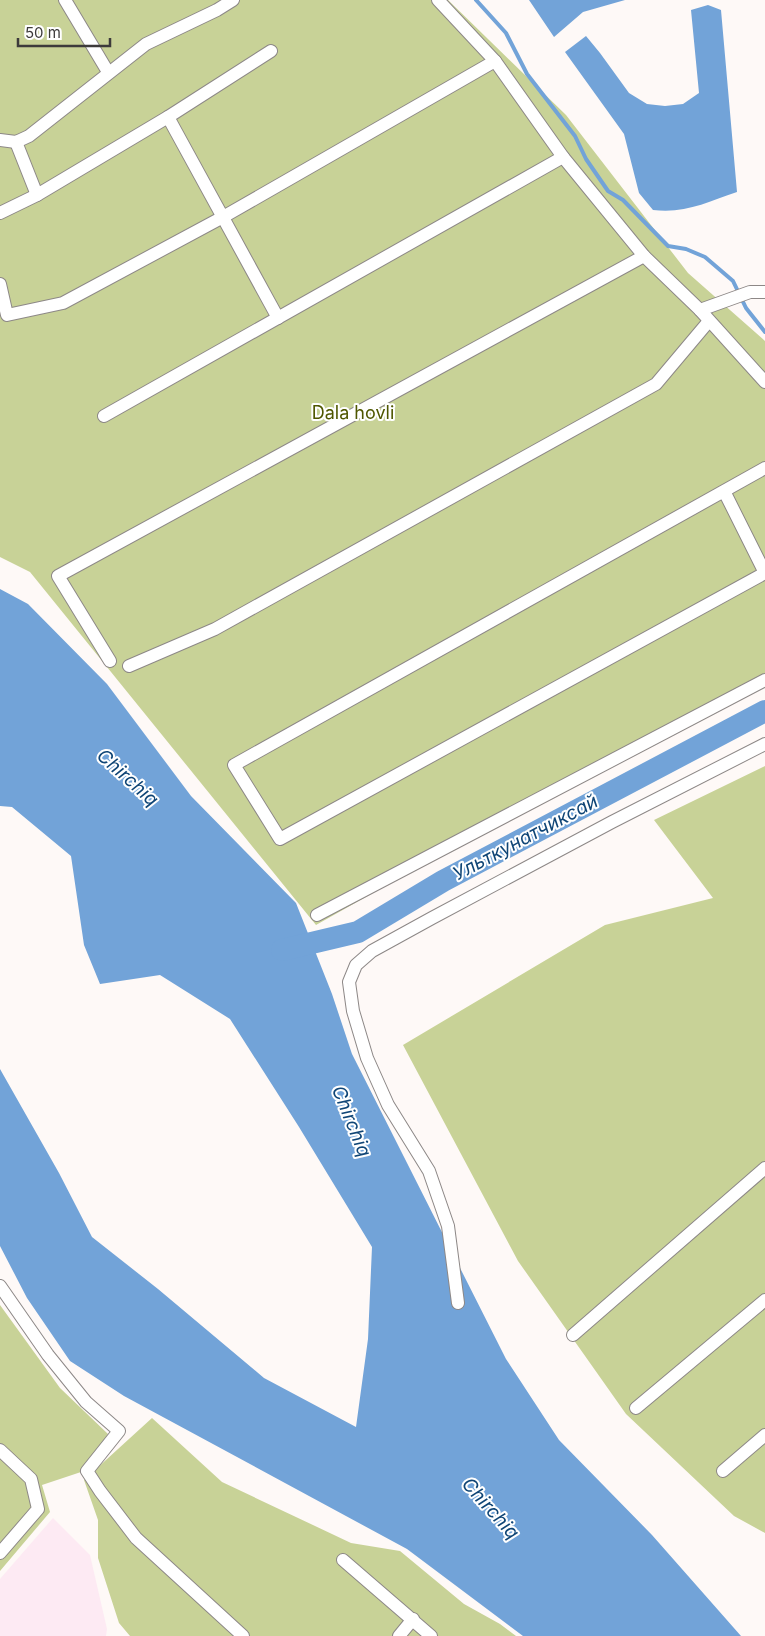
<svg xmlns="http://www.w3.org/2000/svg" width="765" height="1636" font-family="Inter,sans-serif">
<rect width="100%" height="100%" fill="#fef9f7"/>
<!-- industrial -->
<path fill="#fdeaf3" d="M53,1518L90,1555L107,1629L106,1636H0V1579Z"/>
<!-- green -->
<g fill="#c8d297">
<path d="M0,0H448L566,115L688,273L765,341V673L316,925L30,572L0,557Z"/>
<path d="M765,766V1533L734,1516L626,1414L518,1261L403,1045L605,925L713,898L654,820Z"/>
<path d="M0,1305L60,1388L108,1434L81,1472L42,1485L50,1512L0,1571Z"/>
<path d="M152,1418L222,1482L351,1543L400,1551L464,1604L500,1624L516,1636H130L119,1623L98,1558V1520L84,1480Z"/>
</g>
<!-- water -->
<g fill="#72a3d8">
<path d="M529,0H625L583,12L554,37Z"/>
<path d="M708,5L721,10L737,192C707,202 685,214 653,210L639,193L624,134L565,52L586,36L600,53L629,93L647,104L665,106L683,104L699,93L691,10Z"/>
<path d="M0,589L28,604L107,684L191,796L296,903L332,994L352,1054L506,1359L559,1440L652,1535L741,1636H523L407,1549L124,1396L70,1361L27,1298L0,1246V1069L59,1173L92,1237L158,1289L264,1378L356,1427L368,1339L372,1247L299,1127L230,1019L160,975L100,984L84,945L71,856L12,807L0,806Z"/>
</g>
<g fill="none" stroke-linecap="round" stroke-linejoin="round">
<!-- stream -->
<path stroke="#72a3d8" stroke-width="4" d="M476,0L506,33L527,74L575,136L586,159L608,191L623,200L668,246L686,249L705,257L733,281L746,308L765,332"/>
<!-- river -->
<path stroke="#72a3d8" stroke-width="22" d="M282,950L358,932L443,881L765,711"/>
<!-- minor casing -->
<g stroke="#8d8887" stroke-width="14">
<g id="minor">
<path d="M65,0L108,72"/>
<path d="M438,0L495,61L563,157L644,256L700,310L765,382"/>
<path d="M168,117L278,318"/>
<path d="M0,140L16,142L29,136L146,44L217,10L233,0"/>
<path d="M16,142L37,195"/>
<path d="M0,213L37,195L168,117L271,51"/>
<path d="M0,284L7,315L63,303L223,217L495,61"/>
<path d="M700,310L750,292H765"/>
<path d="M104,416L563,157"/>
<path d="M724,491L765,573L280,839L234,765L765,468"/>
<path d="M110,661L58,576L644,256"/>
<path d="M129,666L215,629L656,384L709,321"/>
<path d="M317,915L765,680"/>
<path d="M0,1286L48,1355L86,1402L119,1431L87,1471L100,1491L136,1538L243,1636"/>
<path d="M458,1303L448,1226L429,1171L388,1105L367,1058L353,1011L349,982L356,965L372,951L432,918L612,822L765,744"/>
<path d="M573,1335L765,1168"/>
<path d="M636,1408L765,1300"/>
<path d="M0,1450L31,1479L38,1509L0,1553"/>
<path d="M723,1471L765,1435"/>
<path d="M343,1560L431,1636"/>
<path d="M399,1636L413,1619"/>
</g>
</g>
<!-- minor -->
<use href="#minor" stroke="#fff" stroke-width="12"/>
</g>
<g text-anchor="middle" stroke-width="4" stroke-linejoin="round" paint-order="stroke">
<!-- park labels -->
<g font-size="18" fill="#4f5700" stroke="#fff">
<text x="353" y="419">Dala hovli</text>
</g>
<!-- water labels -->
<g font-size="19" font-style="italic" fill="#0f4576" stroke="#fff">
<text transform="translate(128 777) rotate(42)" y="7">Chirchiq</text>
<text transform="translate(525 837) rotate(-28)" y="7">Ульткунатчиксай</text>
<text transform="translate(352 1121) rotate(68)" y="7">Chirchiq</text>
<text transform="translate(491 1508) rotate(48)" y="7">Chirchiq</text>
</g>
</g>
<!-- scale -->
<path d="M18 38v8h92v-8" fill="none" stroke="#3d3b3b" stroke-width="2.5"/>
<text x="25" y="38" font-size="15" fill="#3d3b3b" stroke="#ffffff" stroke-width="4" paint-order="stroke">50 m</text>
</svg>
